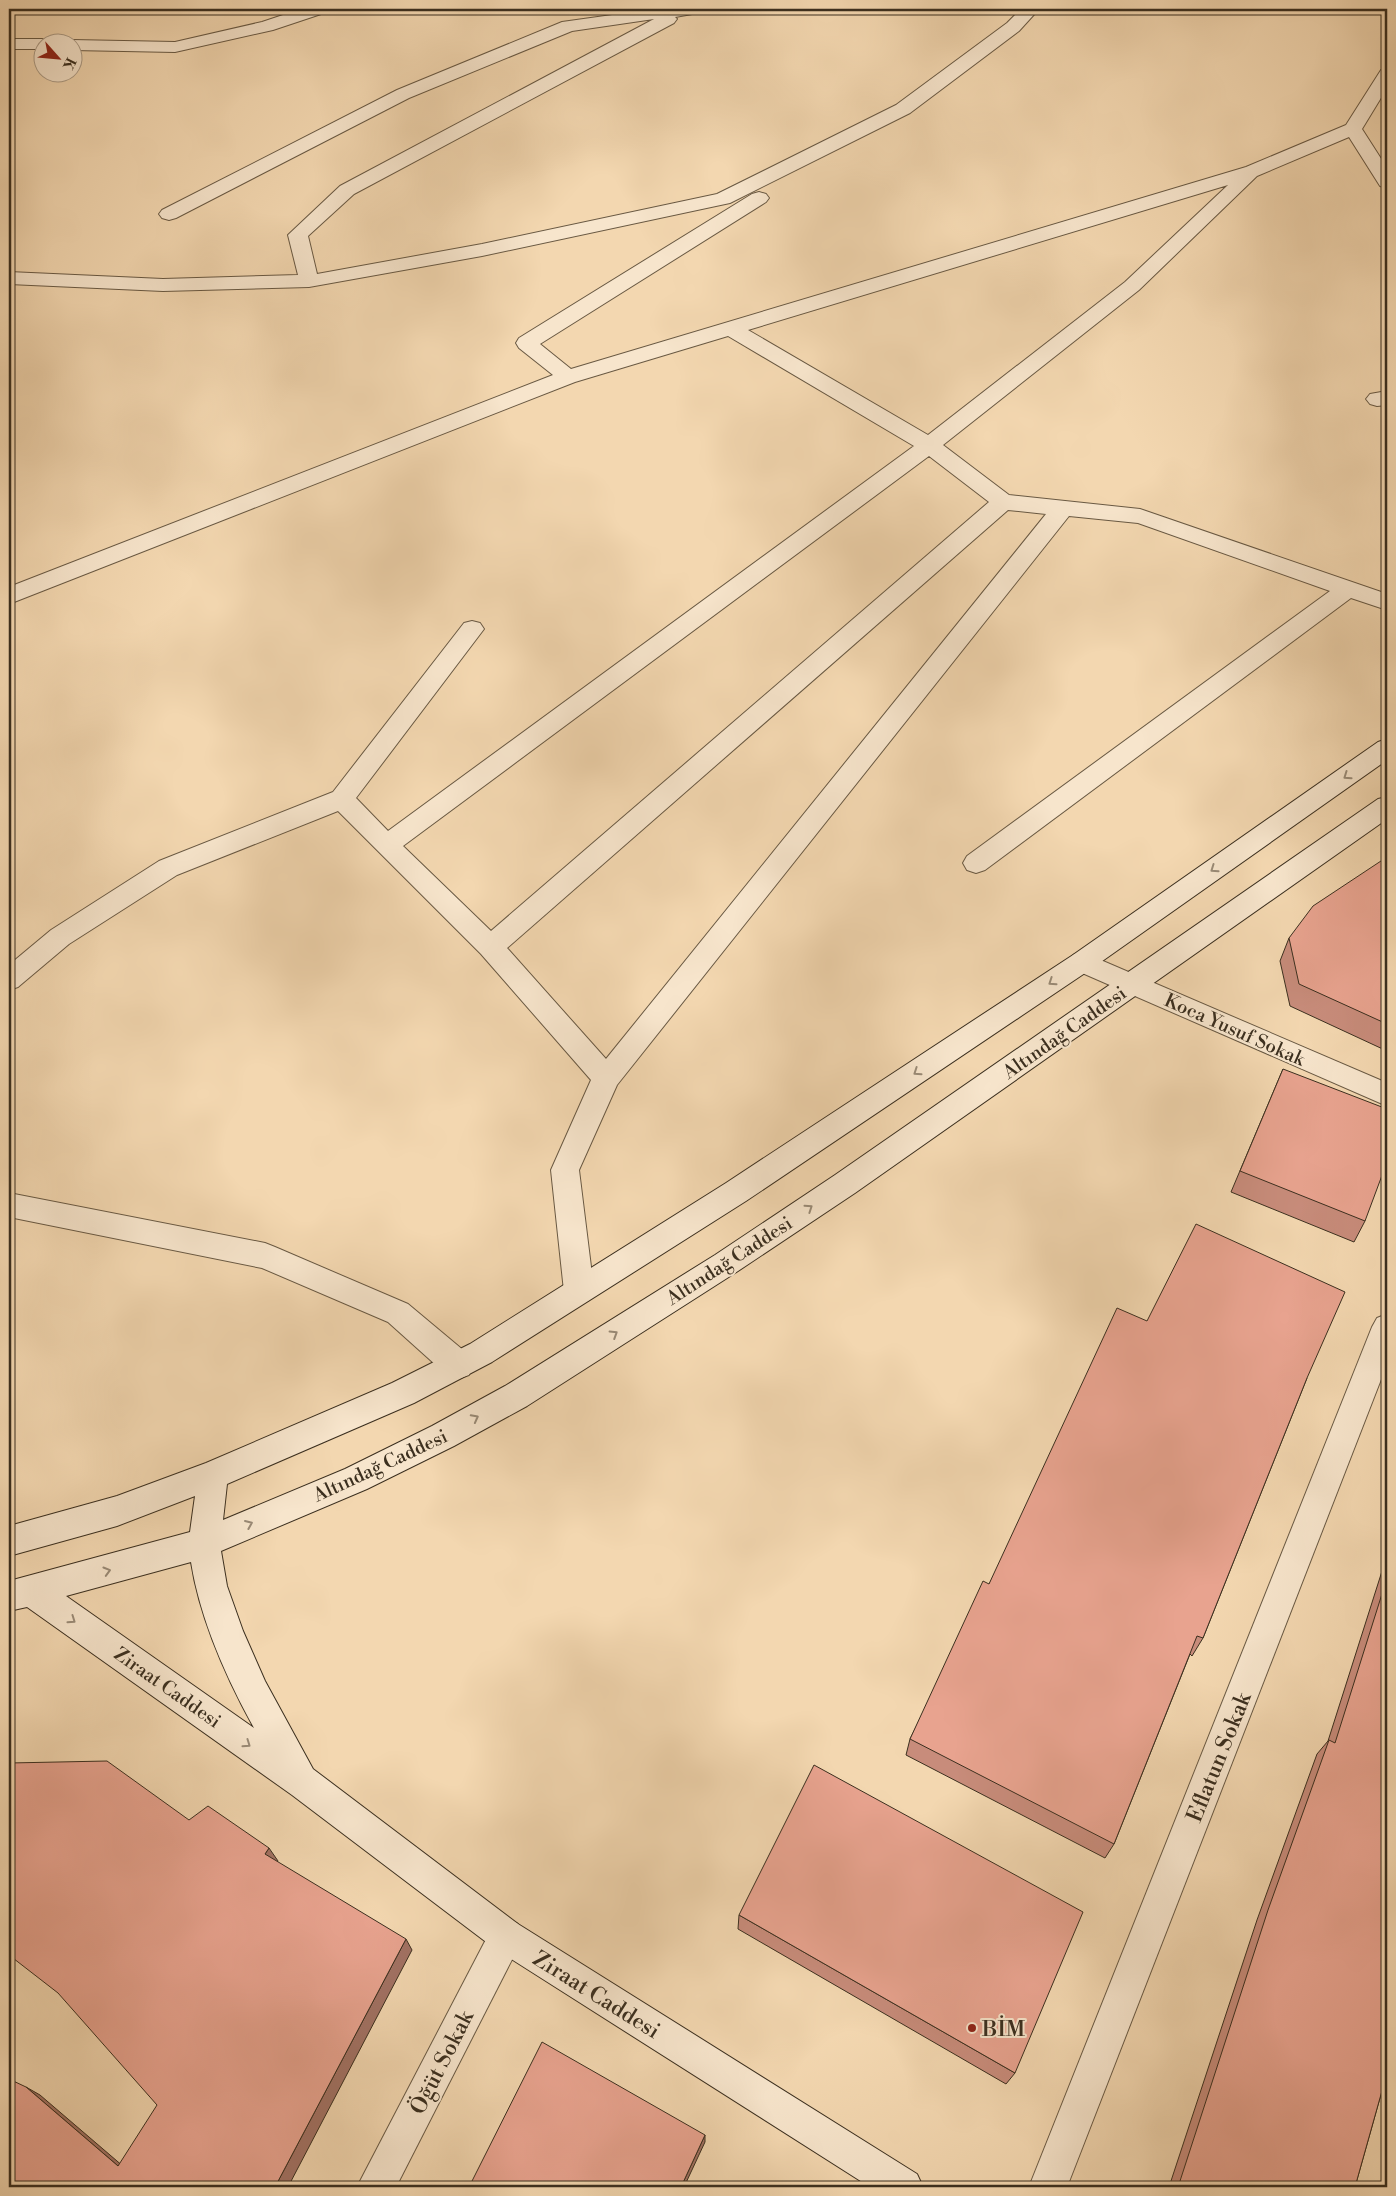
<svg xmlns="http://www.w3.org/2000/svg" width="1396" height="2196" font-family="'Libre Bodoni',serif">
<rect width="100%" height="100%" fill="#f3d7b0"/>
<filter id="stains"><feTurbulence type="fractalNoise" baseFrequency=".004" numOctaves="4"/><feColorMatrix values="0 0 0 0 .2 0 0 0 0 .09 0 0 0 0 .02 0 0 0 .5 -.17"/></filter>
<radialGradient id="worn" r=".72"><stop offset=".6" stop-color="#630" stop-opacity="0"/><stop offset="1" stop-color="#630" stop-opacity=".3"/></radialGradient>
<g fill="none" stroke-linecap="round" stroke-linejoin="round">
<!-- street casing -->
<g stroke="#695943" stroke-width="2">
<g id="street">
<path d="M301,9H327L324,13L273,30L175,52L72,50V42H65L72,40L175,42L262,22Z"/>
<path d="M655,9H701L698,13L675,17L677,19L674,23L354,194L308,236L317,274L482,244L717,194L896,105L1007,23L1021,9H1039L1019,31L910,113L730,203L482,256L309,287L163,291L9,284V272L163,279L298,275L288,235L340,186L654,19L572,31L409,98L176,218L169,220L162,218L159,214L162,210L397,90L562,22Z"/>
<path d="M9,39H42L50,42H42V49H9Z"/>
<path d="M1387,69V88L1362,129L1387,168V188L1380,186L1349,137L1257,176L1139,290L943,445L1009,495L1140,509L1387,594V610L1351,598L985,870L976,873L967,870L963,863L967,856L1330,591L1138,523L1069,516L617,1085L579,1170L594,1291L589,1300L579,1304L569,1300L564,1291L551,1170L591,1080L481,954L338,811L177,875L69,944L18,987L9,990V965L51,930L159,861L333,792L464,623L472,621L480,623L484,629L356,798L388,831L914,446L728,336L575,382L9,604V587L553,375L519,348L516,343L519,338L752,194L759,192L766,194L769,198L766,202L540,344L571,369L1246,167L1346,125L1381,70ZM1228,185L1125,282L928,435L748,330ZM929,456L989,502L491,931L403,846ZM1008,510L1046,514L606,1059L507,948Z"/>
<path d="M1387,391V405L1377,406L1370,404L1366,399L1370,394Z"/>
<path d="M1082,952L1387,1083V1106L1073,969L1069,962L1073,955Z"/>
<path d="M9,1193L265,1243L275,1247L408,1304L469,1355L473,1365L469,1375L458,1379L447,1375L388,1322L262,1268L9,1217Z"/>
<path d="M1387,1314V1364L1067,2187H1029L1372,1327L1377,1318Z"/>
<path d="M506,1918L518,1924L524,1936L396,2187H357L494,1924Z"/>
</g>
</g>
<!-- secondary casing -->
<g stroke="#3b2f1f" stroke-width="2">
<path id="secondary" d="M1387,739V760L1091,969L746,1201L492,1362L414,1403L227,1484L223,1520L345,1469L432,1426L505,1386L715,1255L835,1175L1378,799L1387,797V819L855,1193L735,1273L527,1406L454,1446L367,1489L221,1551L227,1586L243,1631L265,1681L313,1769L518,1924L917,2174L923,2187H870L494,1948L292,1795L27,1607L9,1611V1581L190,1532L195,1496L117,1526L9,1556V1526L117,1496L206,1463L392,1383L470,1344L726,1183L1073,955L1378,742ZM191,1562C200,1619 226,1677 254,1728L66,1596Z"/>
</g>
<!-- street -->
<use href="#street" fill="#f7e5cc" fill-rule="evenodd"/>
<!-- secondary -->
<use href="#secondary" fill="#f7e5cc" fill-rule="evenodd"/>
</g>
<!-- wall -->
<g fill="#c88c7b" stroke="#3b2f1f">
<path d="M1387,857V1051L1290,1006L1280,961L1289,938Z"/>
<path d="M1283,1069L1365,1221L1354,1242L1231,1192Z"/>
<path d="M1147,1321L1307,1378L1203,1638L1192,1656L1190,1654L1114,1844L1105,1858L906,1755L910,1739L989,1584Z"/>
<path d="M1387,1563V2073L1355,2187H1169L1257,1920L1317,1754L1328,1741L1383,1568Z"/>
<path d="M739,1915L1015,2073L1006,2084L738,1929Z"/>
</g>
<!-- shaded-wall -->
<g fill="#a27264" stroke="#3b2f1f">
<path d="M269,1848L278,1861L274,1867L265,1854Z"/>
<path d="M406,1939L412,1950L288,2187H275Z"/>
<path d="M26,2087L40,2095L131,2173L118,2166Z"/>
<path d="M705,2135V2142L684,2187H681Z"/>
</g>
<!-- building -->
<g fill="#e8a38f" stroke="#3b2f1f">
<path d="M1387,857V1024L1299,984L1289,938L1313,906Z"/>
<path d="M1283,1069L1387,1109V1162L1365,1221L1240,1171Z"/>
<path d="M1196,1224L1345,1292L1307,1378L1203,1638L1197,1636L1114,1844L910,1739L983,1581L989,1584L1117,1308L1147,1321Z"/>
<path d="M1387,1578V2073L1355,2187H1190L1180,2181L1268,1910L1329,1740L1335,1743Z"/>
<path d="M107,1761L189,1820L208,1806L269,1848L265,1854L406,1939L275,2187H9V2079L26,2087L118,2166L157,2105L58,1993L9,1955V1763Z"/>
<path d="M814,1765L1083,1912L1015,2073L739,1915Z"/>
<path d="M542,2042L705,2135L681,2187H469Z"/>
</g>
<!-- one-way arrows -->
<defs><path id="oneway-chevron" d="M-2-3.5L2.5 0L-2 3.5" fill="none" stroke-width="1.6" stroke-linecap="round" stroke-linejoin="round" transform="scale(1.25)"/></defs>
<g stroke="#998a76">
<use href="#oneway-chevron" transform="translate(1347 776) rotate(145)"/>
<use href="#oneway-chevron" transform="translate(1214 869) rotate(145)"/>
<use href="#oneway-chevron" transform="translate(1052 982) rotate(146)"/>
<use href="#oneway-chevron" transform="translate(917 1072) rotate(146)"/>
<use href="#oneway-chevron" transform="translate(809 1208) rotate(-34)"/>
<use href="#oneway-chevron" transform="translate(614 1334) rotate(-32)"/>
<use href="#oneway-chevron" transform="translate(475 1418) rotate(-28)"/>
<use href="#oneway-chevron" transform="translate(249 1524) rotate(-23)"/>
<use href="#oneway-chevron" transform="translate(107 1571) rotate(-16)"/>
<use href="#oneway-chevron" transform="translate(72 1620) rotate(35)"/>
<use href="#oneway-chevron" transform="translate(247 1744) rotate(35)"/>
</g>
<!-- markers -->
<circle fill="#8f2418" stroke="#f7e5cc" stroke-width="2" cx="972" cy="2028" r="5"/>
<g text-anchor="middle" stroke-width="4" stroke-linejoin="round" paint-order="stroke">
<!-- street labels -->
<g font-size="19" fill="#3b2f1f" stroke="#f7e5cc">
<text transform="translate(1235 1029) rotate(24)" y="7">Koca Yusuf Sokak</text>
<text transform="translate(1064 1032) rotate(-35)" y="7">Altındağ Caddesi</text>
<text transform="translate(729 1260) rotate(-33)" y="7">Altındağ Caddesi</text>
<text transform="translate(380 1465) rotate(-25)" y="7">Altındağ Caddesi</text>
<text transform="translate(168 1687) rotate(35)" y="7">Ziraat Caddesi</text>
</g>
<!-- near-street labels -->
<g font-size="22" fill="#3b2f1f" stroke="#f7e5cc">
<text transform="translate(1218 1757) rotate(-68)" y="8">Eflatun Sokak</text>
<text transform="translate(597 1994) rotate(32)" y="8">Ziraat Caddesi</text>
<text transform="translate(441 2062) rotate(-63)" y="8">Öğüt Sokak</text>
</g>
<!-- near-poi labels -->
<g font-size="22" fill="#3b2f1f" stroke="#f7e5cc" text-anchor="start">
<text x="982" y="2036">BİM</text>
</g>
</g>
<!-- margin -->
<rect width="1396" height="2196" fill="none" stroke="#f3d7b0" stroke-width="30"/>
<rect x="10" y="10" width="1376" height="2176" fill="none" stroke="#3b2f1f" stroke-width="2.5"/>
<rect x="15" y="15" width="1366" height="2166" fill="none" stroke="#3b2f1f"/>
<!-- north arrow -->
<g transform="translate(58 58) rotate(117)"><circle r="24" fill="#f7e5cc" stroke="#ac9c87"/>
<path d="M0-4L9 19L0 12L-9 19Z" fill="#8f2418"/>
<text y="-8" font-size="14" font-weight="bold" text-anchor="middle" fill="#3b2f1f">K</text>
</g>
<rect width="100%" height="100%" filter="url(#stains)"/>
<rect width="100%" height="100%" fill="url(#worn)"/>
</svg>
